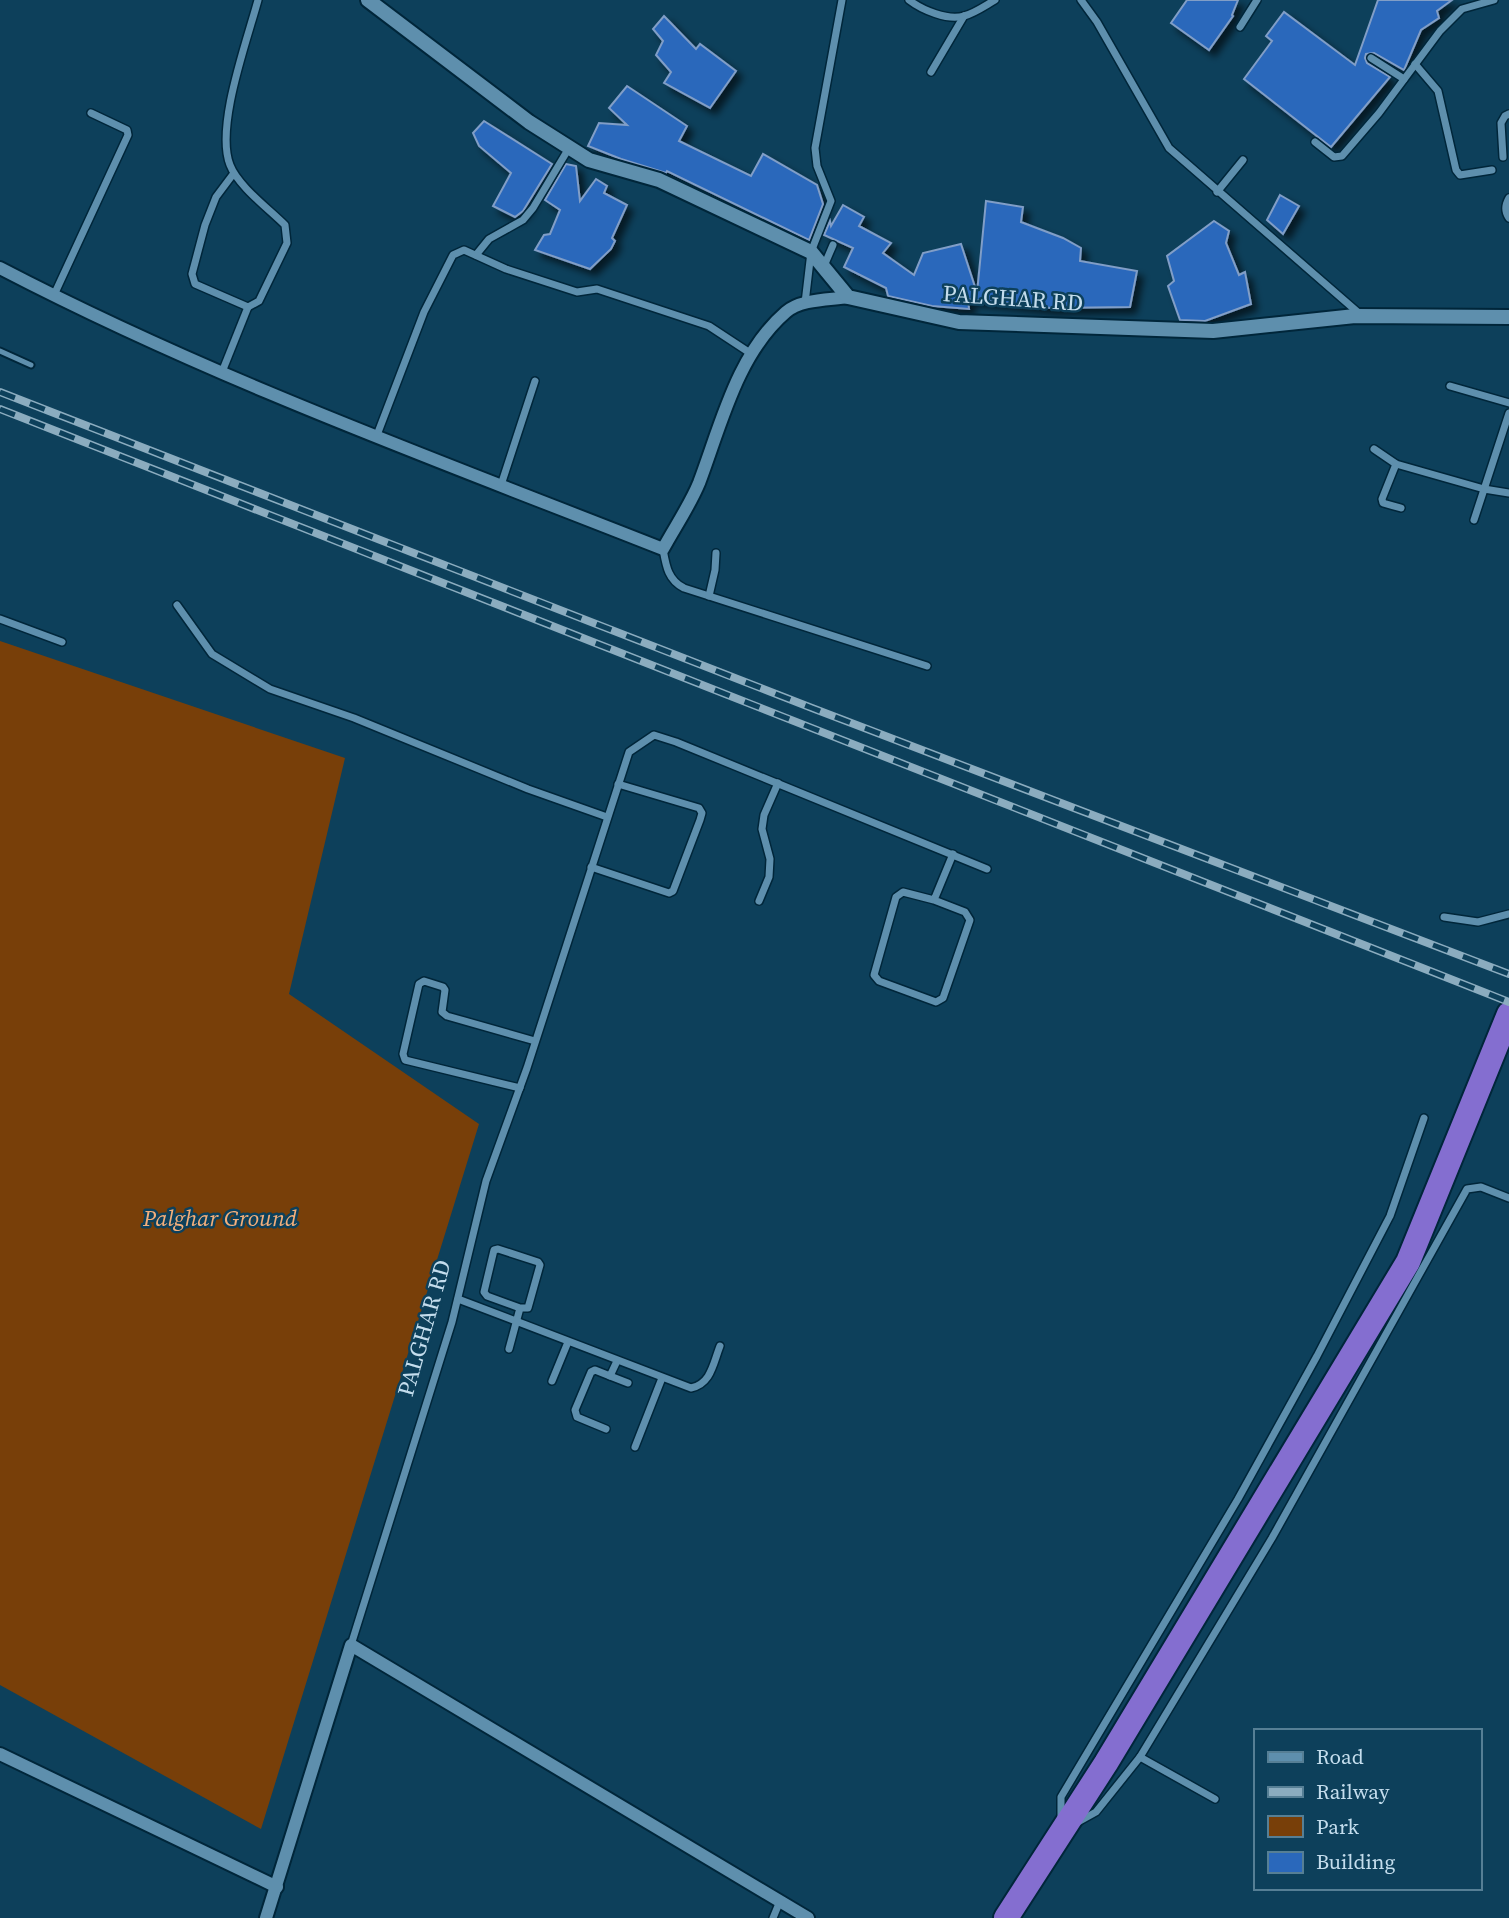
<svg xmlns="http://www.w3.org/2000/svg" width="1509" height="1918" font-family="'Source Serif 4',serif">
<defs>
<filter id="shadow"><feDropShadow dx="6" dy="6" stdDeviation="3.5" flood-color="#0009"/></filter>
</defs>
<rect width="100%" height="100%" fill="#0d405b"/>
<!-- green -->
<path fill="#783f09" d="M0,641L345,758L289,994L479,1124L261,1829L0,1685Z"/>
<!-- building -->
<g fill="#2a68bb" stroke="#819ec7" stroke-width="2" filter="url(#shadow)">
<path d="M1187,0H1238L1232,15L1233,16L1209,50L1171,23Z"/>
<path d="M1378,0H1452L1437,11L1439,18L1421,30L1404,70L1374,53L1366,54L1365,58L1367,63L1390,77L1331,147L1244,79L1272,41L1266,36L1284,12L1355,65Z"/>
<path d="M664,16L696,49L700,44L736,71L710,108L664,83L671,72L656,55L663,41L653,29Z"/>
<path d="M627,86L687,126L679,141L751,176L763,154L817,185L823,204L809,240L667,171L666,173L621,159L588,146L599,123L627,125L609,108Z"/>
<path d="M484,121L552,164L523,211L515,217L493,206L511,173L479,146L473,133Z"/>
<path d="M566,164L576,166L580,201L596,179L607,186L604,193L627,205L612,238L615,241L611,249L590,269L535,250L544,235L550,234L560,210L545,200Z"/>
<path d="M1280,195L1299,206L1283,234L1267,220Z"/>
<path d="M986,201L1023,207L1021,222L1063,238L1081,248L1080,261L1137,271L1130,307L1051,308L968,299L969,309L932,306L888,296L886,288L844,267L853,248L824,235L830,221L831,226L843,205L864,217L859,226L891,243L883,253L914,275L923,253L961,244L977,293Z"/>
<path d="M1214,221L1229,231L1226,243L1239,275L1245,272L1251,304L1205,321L1180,320L1168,286L1174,281L1167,256Z"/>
</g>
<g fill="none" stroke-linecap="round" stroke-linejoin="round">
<!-- service casing -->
<g stroke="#00263a" stroke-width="9">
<path id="service" d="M0,351L31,365"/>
</g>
<!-- minor casing -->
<g stroke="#00263a" stroke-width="10">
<g id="minor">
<path d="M909,0C922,10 948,21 964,16C975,13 986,5 995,0"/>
<path d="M1081,0L1097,22L1169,148L1361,315"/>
<path d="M1240,27L1257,0"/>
<path d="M1371,58L1404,79"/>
<path d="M1415,64L1438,91L1456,170L1460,175L1492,170"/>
<path d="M931,72L964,16"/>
<path d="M1315,142L1334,157L1342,156L1379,113L1440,31L1462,9L1494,0"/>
<path d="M1503,157L1501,123L1505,116L1509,114"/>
<path d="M234,173L216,197L205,225L192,274L195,284L248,307L259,301L287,243L285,225C269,209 238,186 230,165C215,127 247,41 258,0"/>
<path d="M1217,192L1243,160"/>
<path d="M1509,198C1505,205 1504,211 1509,218"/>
<path d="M476,255L489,239L523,220L533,208L569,148"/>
<path d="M824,266L833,245"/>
<path d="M54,295L128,135L127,130L91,113"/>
<path d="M805,303L811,252L831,201L817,166L815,148L842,0"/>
<path d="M222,372L248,307"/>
<path d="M1450,386L1509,403"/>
<path d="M377,435L424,312L453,255L464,250L506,269L577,292L597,289L709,326L750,353"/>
<path d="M1374,449L1396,464L1484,489L1509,493"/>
<path d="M1396,464L1382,499L1383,503L1401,508"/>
<path d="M501,485L535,381"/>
<path d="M1474,520L1509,413"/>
<path d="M663,549C666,566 668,580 684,588L927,666"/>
<path d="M709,596L715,570L716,553"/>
<path d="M177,605L212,654L270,689L354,718L528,789L607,817"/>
<path d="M0,619L62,642"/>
<path d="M591,867L669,893L673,891L700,820L702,813L699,808L618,784"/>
<path d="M934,900L903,892L896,897L874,975L879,981L936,1002L943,998L970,920L965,912L934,900L953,854"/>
<path d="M759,901L769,877L770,859L762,829L764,815L778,783"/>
<path d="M1444,917L1478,922L1509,914"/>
<path d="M520,1088L405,1060L403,1054L419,984L424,981L443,987L445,990L442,1012L447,1016L535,1041"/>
<path d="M458,1299L691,1388C711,1384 713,1364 720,1346"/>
<path d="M509,1349L520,1308H528L540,1265L538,1262L498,1249L494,1250L484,1292L487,1296L520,1308"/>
<path d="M610,1376L628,1383"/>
<path d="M552,1381L568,1342"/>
<path d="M606,1429L577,1417L575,1410L591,1372L595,1370L610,1376L617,1361"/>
<path d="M635,1447L662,1378"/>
<path d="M351,1645L452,1322L486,1181L527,1068L629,752L654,735L676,742L987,869"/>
<path d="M1140,1757L1215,1799"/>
<path d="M1061,1816V1797L1238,1499L1317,1356L1390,1216L1424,1118"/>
<path d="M1078,1822L1096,1812L1140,1757L1272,1538L1467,1189L1481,1187L1509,1198"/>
<path d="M773,1918L780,1901"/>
</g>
</g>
<!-- tertiary casing -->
<g stroke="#00263a" stroke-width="16">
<g id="tertiary">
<path d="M0,268C213,379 440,461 663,549C675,527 690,505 699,483C721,425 737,354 786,312C801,299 829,300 848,297"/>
<path d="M0,1754L277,1887"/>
<path d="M266,1918L351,1645L808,1918"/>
</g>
</g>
<!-- secondary casing -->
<g stroke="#00263a" stroke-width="18">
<path id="secondary" d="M368,0L529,122L589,160L659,180L811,252L848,297L959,322L1213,331L1355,316L1509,317"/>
</g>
<!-- trunk casing -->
<g stroke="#00263a" stroke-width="28">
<path id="trunk" d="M1006,1918L1106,1763L1408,1262L1509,1014"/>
</g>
<!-- service -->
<use href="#service" stroke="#5e8fad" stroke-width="5"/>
<!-- minor -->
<use href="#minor" stroke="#5e8fad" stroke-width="7"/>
<!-- tertiary -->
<use href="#tertiary" stroke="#5e8fad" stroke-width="12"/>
<!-- secondary -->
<use href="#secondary" stroke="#5e8fad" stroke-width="14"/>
<!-- trunk -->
<use href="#trunk" stroke="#846ed0" stroke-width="24"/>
<!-- rail casing -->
<g stroke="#8bacbf" stroke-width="8">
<g id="rail">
<path d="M0,392L812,708L1509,974"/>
<path d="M0,409L1509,1002"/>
</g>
</g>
<!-- rail -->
<use href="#rail" stroke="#0d405b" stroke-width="5" stroke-dasharray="16" stroke-linecap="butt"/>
</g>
<g text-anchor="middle" stroke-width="5" stroke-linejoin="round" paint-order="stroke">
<!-- street labels -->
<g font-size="23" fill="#c4dded" stroke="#0d405b">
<text transform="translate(1013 298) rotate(4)" y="8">PALGHAR RD</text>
<text transform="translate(424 1328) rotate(-74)" y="8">PALGHAR RD</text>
</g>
<!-- park labels -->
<g font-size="23" font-style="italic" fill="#f4af7b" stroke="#0d405b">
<text x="220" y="1226">Palghar Ground</text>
</g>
</g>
<!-- legend -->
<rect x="1254" y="1729" width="228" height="161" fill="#0d405b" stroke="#567f95" stroke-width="2"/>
<rect x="1268" y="1752" width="35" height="10" fill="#5e8fad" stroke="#567f95" stroke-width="2"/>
<text x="1316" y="1764" font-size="21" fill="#c4dded">Road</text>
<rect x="1268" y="1787" width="35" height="10" fill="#8bacbf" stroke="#567f95" stroke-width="2"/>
<text x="1316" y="1799" font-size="21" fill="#c4dded">Railway</text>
<rect x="1268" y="1816" width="35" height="21" fill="#783f09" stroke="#567f95" stroke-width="2"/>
<text x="1316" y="1834" font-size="21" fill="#c4dded">Park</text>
<rect x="1268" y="1852" width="35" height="21" fill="#2a68bb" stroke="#567f95" stroke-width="2"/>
<text x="1316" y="1869" font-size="21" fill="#c4dded">Building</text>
</svg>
